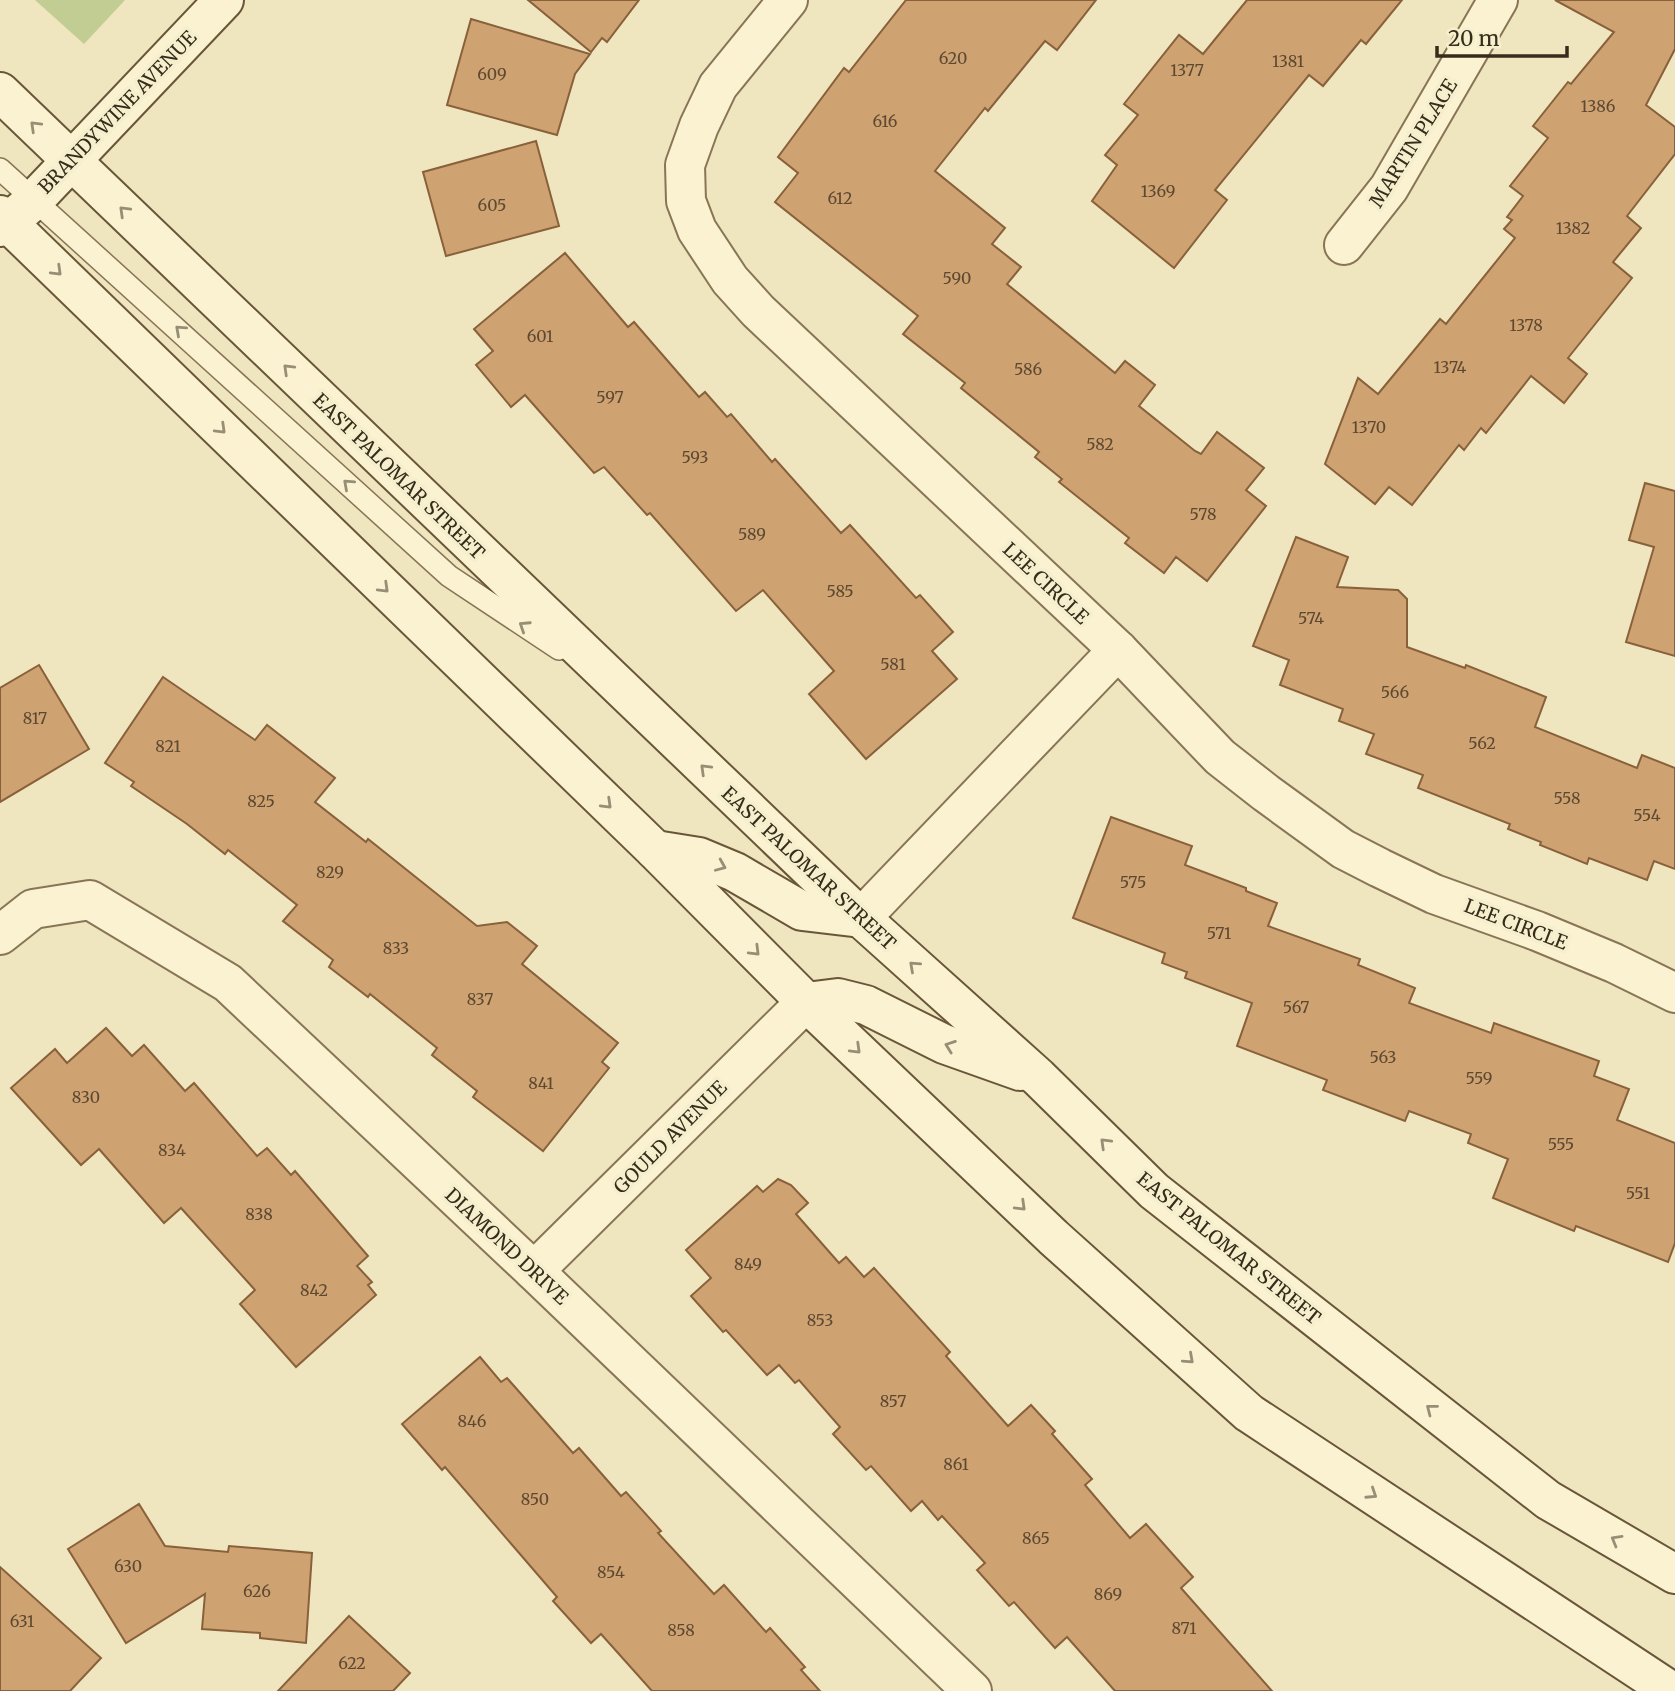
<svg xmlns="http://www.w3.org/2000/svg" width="1675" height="1691" font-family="Merriweather,serif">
<rect width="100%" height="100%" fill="#efe5be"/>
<!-- green -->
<path fill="#c1cd92" d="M35,0H125L84,44Z"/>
<!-- building -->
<g fill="#cfa272" stroke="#88613b" stroke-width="2">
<path d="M528,0H639L607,42L602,38L591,52Z"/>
<path d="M906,0H1096L1057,50L1045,41L988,111L985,108L935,171L1005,228L992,244L1021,267L1007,284L1115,373L1125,361L1155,385L1139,406L1195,451L1201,454L1217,432L1264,468L1246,490L1266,506L1207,581L1176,557L1164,573L1125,543L1129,538L1059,482L1062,479L1035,457L1039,452L961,388L965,383L903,334L918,316L775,202L798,173L778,157L844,68L849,72Z"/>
<path d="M1247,0H1402L1366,44L1361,40L1323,86L1309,75L1215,190L1227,200L1174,268L1092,201L1117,165L1105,155L1138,115L1124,104L1179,35L1203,54Z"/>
<path d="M1555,0H1675V49L1646,105L1675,127V154L1627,216L1641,228L1613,262L1632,278L1568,358L1587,374L1564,403L1531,376L1486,433L1481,428L1464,450L1459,445L1412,505L1389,487L1375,504L1325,464L1358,378L1378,394L1440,319L1446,324L1515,238L1504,229L1512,220L1507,217L1523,196L1510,186L1548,138L1533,126L1568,82L1571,84L1614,32Z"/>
<path d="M471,19L590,54L575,74L557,135L447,105Z"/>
<path d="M536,141L559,226L446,256L423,172Z"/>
<path d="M565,253L628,327L634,322L699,397L705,392L727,417L731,414L772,462L775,459L841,533L850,525L916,598L920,595L953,632L932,651L957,679L866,759L809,694L834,671L763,590L736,611L650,513L647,515L604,467L594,473L525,395L511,407L476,365L493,351L474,329Z"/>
<path d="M1645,483L1675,491V656L1626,642L1654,547L1629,540Z"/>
<path d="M1296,537L1348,557L1337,587L1398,590L1407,599V647L1465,668L1466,665L1546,697L1535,727L1637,768L1642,755L1675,768V869L1654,861L1647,880L1589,858L1587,864L1540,845L1541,842L1508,829L1510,824L1418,788L1423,775L1366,754L1374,734L1339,721L1343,709L1280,685L1289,660L1253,646Z"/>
<path d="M39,665L89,749L0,802V688Z"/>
<path d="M163,677L255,740L267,725L335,778L315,802L366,842L368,839L477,926L507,922L537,946L522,964L618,1043L602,1062L609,1068L543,1151L473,1097L477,1091L432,1055L437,1048L370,994L368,997L329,967L333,960L283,921L297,905L228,850L225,854L187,824L131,786L134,782L105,763Z"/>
<path d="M1111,817L1192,846L1185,865L1246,888V891L1277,903L1268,926L1360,959L1358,965L1415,988L1409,1003L1491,1033L1494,1023L1599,1061L1594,1076L1629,1089L1617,1120L1675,1143V1243L1668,1262L1576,1226L1574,1231L1493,1198L1508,1159L1468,1143L1471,1134L1409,1111L1405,1121L1323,1090L1327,1080L1237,1046L1252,1003L1185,978L1187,972L1162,963L1165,953L1073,918Z"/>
<path d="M106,1028L132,1056L144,1045L185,1091L194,1083L257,1156L267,1148L291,1175L295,1171L368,1256L357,1266L372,1282L368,1285L376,1295L296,1367L240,1304L255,1290L181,1208L164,1223L99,1149L81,1165L11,1088L55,1049L67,1063Z"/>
<path d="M778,1179L791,1185L808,1203L796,1214L839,1263L846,1257L864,1277L874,1268L950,1352L946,1356L1008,1426L1031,1405L1055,1431L1052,1434L1092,1479L1085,1485L1130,1538L1146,1524L1193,1577L1181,1588L1272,1691H1115L1067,1637L1055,1648L1014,1602L1009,1606L977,1570L985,1563L942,1516L938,1520L922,1501L911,1511L871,1466L866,1470L833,1434L840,1427L799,1380L795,1383L779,1365L767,1375L726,1330L723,1332L691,1296L711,1278L686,1250L757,1186L763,1192Z"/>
<path d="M480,1357L501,1382L507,1378L573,1453L579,1448L621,1496L626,1492L661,1531L658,1533L714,1594L724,1585L766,1632L770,1628L805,1667L801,1670L820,1691H652L601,1634L591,1643L553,1601L557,1597L445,1467L442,1470L402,1424Z"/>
<path d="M139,1504L165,1546L228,1552L229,1546L312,1553L306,1643L260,1638V1633L202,1629L205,1594L126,1643L68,1549Z"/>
<path d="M0,1567L101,1658L70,1691H0Z"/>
<path d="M349,1616L410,1673L393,1691H278Z"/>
</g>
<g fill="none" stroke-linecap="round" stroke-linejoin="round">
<!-- lane casing -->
<g stroke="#887556" stroke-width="24">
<path id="lane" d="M0,169L449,576L559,649"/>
</g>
<!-- street casing -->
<g stroke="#887556" stroke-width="42">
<g id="street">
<path d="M788,0L718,86L699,126L685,165L686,201L697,230L730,280L758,311L1118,650L1220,757L1266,793L1343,849L1380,868L1434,894L1537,931L1614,963L1675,993"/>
<path d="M1344,245L1389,188L1498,0"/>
<path d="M861,918L1118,650"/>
<path d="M0,935L33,909L90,900L228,983L534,1271L972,1691"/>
<path d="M534,1271L806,1002"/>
</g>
</g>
<!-- secondary casing -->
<g stroke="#695639" stroke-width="42">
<g id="secondary">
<path d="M0,92L861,918L1038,1077L1154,1191L1548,1500L1675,1574"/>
<path d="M0,215L655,850L806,1002L1053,1237L1249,1413L1671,1691"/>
<path d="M0,227L8,223L35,199L224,0"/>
<path d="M655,850L699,857L735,872L802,911L861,918"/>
<path d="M806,1002L838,998L866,1005L944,1044L1020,1071"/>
</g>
</g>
<!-- lane -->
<use href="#lane" stroke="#faf2d1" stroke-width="21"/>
<!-- street -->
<use href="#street" stroke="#faf2d1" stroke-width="38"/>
<!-- secondary -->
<use href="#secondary" stroke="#faf2d1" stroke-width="38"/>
</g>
<!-- one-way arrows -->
<defs><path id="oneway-chevron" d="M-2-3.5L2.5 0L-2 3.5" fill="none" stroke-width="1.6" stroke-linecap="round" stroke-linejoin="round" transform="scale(1.75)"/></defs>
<g stroke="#988e76">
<use href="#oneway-chevron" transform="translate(35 126) rotate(-136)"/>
<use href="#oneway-chevron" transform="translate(124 211) rotate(-136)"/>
<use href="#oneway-chevron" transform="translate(57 271) rotate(44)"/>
<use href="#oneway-chevron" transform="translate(180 330) rotate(-138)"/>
<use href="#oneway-chevron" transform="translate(288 369) rotate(-136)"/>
<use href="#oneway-chevron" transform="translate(221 429) rotate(44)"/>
<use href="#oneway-chevron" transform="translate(348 484) rotate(-138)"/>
<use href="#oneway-chevron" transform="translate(384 588) rotate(44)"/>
<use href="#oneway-chevron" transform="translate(524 626) rotate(-147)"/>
<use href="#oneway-chevron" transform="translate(705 769) rotate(-136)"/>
<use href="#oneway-chevron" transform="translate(607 804) rotate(44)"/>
<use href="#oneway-chevron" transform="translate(721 866) rotate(23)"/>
<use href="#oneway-chevron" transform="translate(755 951) rotate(45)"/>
<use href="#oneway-chevron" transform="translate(914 966) rotate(-138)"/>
<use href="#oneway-chevron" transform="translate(950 1046) rotate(-160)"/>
<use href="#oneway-chevron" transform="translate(856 1049) rotate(44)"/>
<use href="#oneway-chevron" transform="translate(1105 1143) rotate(-136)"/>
<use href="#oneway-chevron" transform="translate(1021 1206) rotate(44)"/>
<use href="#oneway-chevron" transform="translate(1189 1359) rotate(42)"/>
<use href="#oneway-chevron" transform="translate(1431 1409) rotate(-142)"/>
<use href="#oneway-chevron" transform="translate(1372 1494) rotate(33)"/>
<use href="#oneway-chevron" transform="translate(1616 1540) rotate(-150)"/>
</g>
<g text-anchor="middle" stroke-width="7" stroke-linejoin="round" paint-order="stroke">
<!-- number labels -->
<g font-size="16" fill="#5d4931">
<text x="953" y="64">620</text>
<text x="1288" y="67">1381</text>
<text x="1187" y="76">1377</text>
<text x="492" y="80">609</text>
<text x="1598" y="112">1386</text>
<text x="885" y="127">616</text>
<text x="1158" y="197">1369</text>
<text x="840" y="204">612</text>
<text x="492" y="211">605</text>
<text x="1573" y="234">1382</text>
<text x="957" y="284">590</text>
<text x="1526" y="331">1378</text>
<text x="540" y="342">601</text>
<text x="1450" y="373">1374</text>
<text x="1028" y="375">586</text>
<text x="610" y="403">597</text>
<text x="1369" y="433">1370</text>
<text x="1100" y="450">582</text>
<text x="695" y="463">593</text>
<text x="1203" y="520">578</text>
<text x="752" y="540">589</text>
<text x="840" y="597">585</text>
<text x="1311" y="624">574</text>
<text x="893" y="670">581</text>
<text x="1395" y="698">566</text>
<text x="35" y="724">817</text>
<text x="1482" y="749">562</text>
<text x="168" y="752">821</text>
<text x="1567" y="804">558</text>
<text x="261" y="807">825</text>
<text x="1647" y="821">554</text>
<text x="330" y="878">829</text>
<text x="1133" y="888">575</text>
<text x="1219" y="939">571</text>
<text x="396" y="954">833</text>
<text x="480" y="1005">837</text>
<text x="1296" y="1013">567</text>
<text x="1383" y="1063">563</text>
<text x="1479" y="1084">559</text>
<text x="541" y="1089">841</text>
<text x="86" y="1103">830</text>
<text x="1561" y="1150">555</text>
<text x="172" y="1156">834</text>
<text x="1638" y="1199">551</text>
<text x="259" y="1220">838</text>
<text x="748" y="1270">849</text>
<text x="314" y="1296">842</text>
<text x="820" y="1326">853</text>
<text x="893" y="1407">857</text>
<text x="472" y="1427">846</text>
<text x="956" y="1470">861</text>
<text x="535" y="1505">850</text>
<text x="1036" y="1544">865</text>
<text x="128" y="1572">630</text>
<text x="611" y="1578">854</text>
<text x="257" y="1597">626</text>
<text x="1108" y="1600">869</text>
<text x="22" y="1627">631</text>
<text x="1184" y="1634">871</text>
<text x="681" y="1636">858</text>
<text x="352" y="1669">622</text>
</g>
<!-- street labels -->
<g font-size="19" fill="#372b1b" stroke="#f6efcd">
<text transform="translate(117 112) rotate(-46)" y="7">BRANDYWINE AVENUE</text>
<text transform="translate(1413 143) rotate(-58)" y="7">MARTIN PLACE</text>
<text transform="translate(399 476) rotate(44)" y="7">EAST PALOMAR STREET</text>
<text transform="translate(1046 583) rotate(43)" y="7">LEE CIRCLE</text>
<text transform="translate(809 868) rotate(43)" y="7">EAST PALOMAR STREET</text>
<text transform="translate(1516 924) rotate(21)" y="7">LEE CIRCLE</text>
<text transform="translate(670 1137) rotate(-45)" y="7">GOULD AVENUE</text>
<text transform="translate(507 1246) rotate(43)" y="7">DIAMOND DRIVE</text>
<text transform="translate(1229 1248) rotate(39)" y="7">EAST PALOMAR STREET</text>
</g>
</g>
<!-- scale -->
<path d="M1437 46v10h130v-10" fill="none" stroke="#372b1b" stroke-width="3.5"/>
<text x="1448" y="46" font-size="21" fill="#372b1b" stroke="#f6efcd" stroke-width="5" paint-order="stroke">20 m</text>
</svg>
